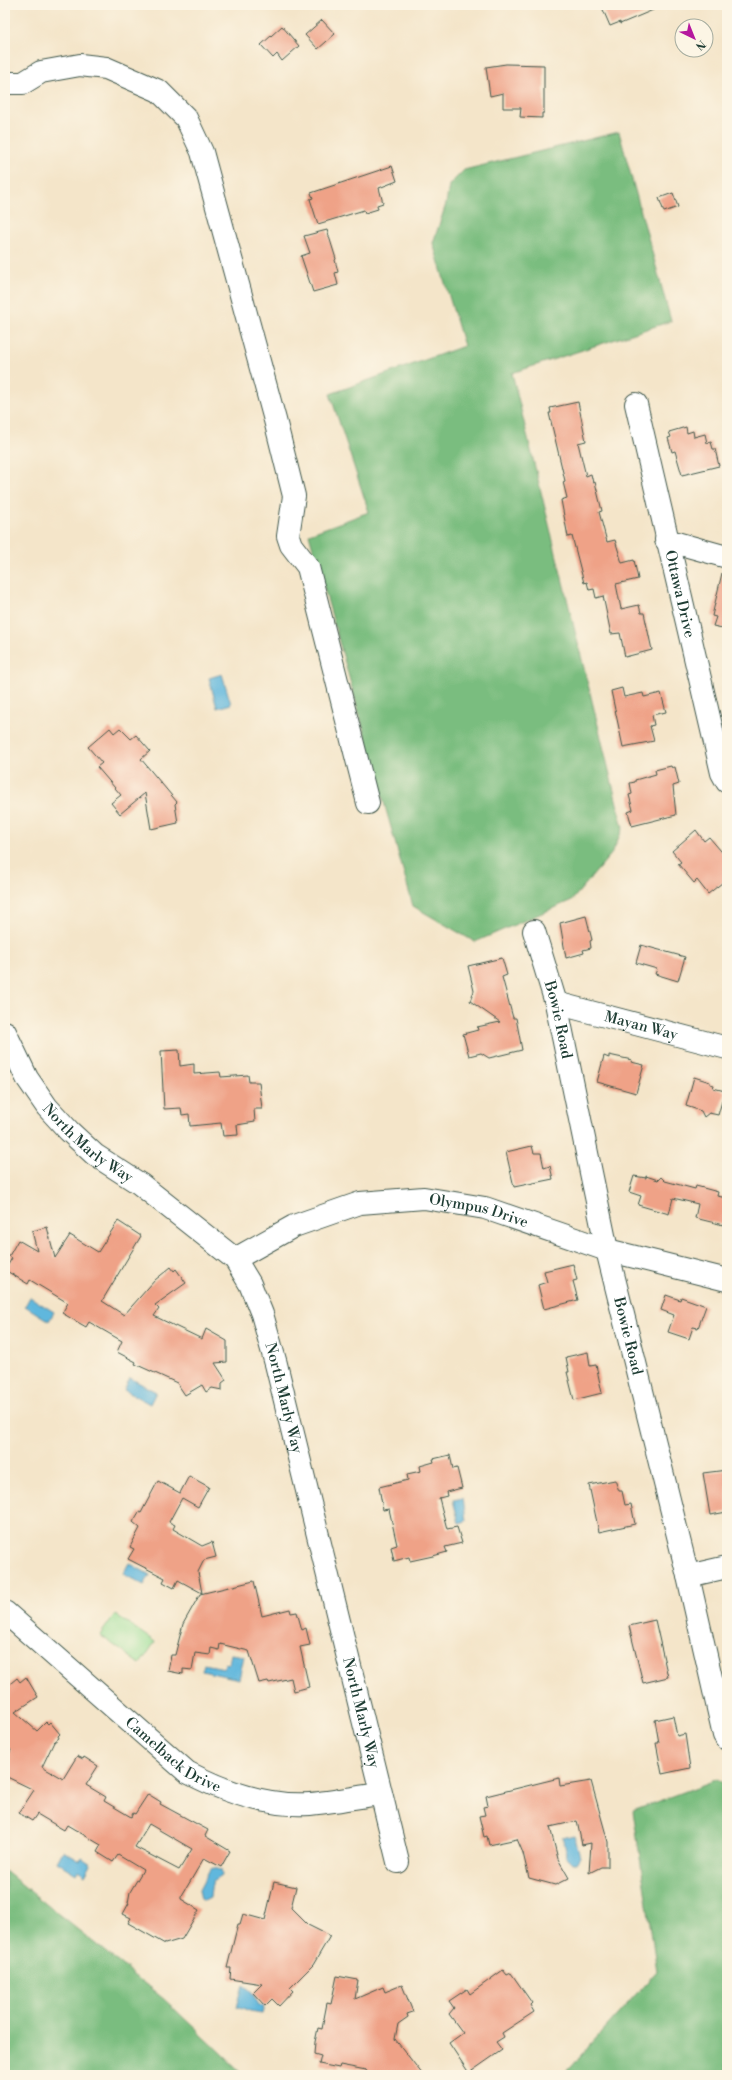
<svg xmlns="http://www.w3.org/2000/svg" width="732" height="2080" font-family="'Libre Bodoni',serif">
<rect width="100%" height="100%" fill="#fcf5e5"/>
<filter id="ink" filterUnits="userSpaceOnUse"><feTurbulence type="fractalNoise" baseFrequency=".025" numOctaves="2"/><feDisplacementMap in="SourceGraphic" scale="8" xChannelSelector="R" yChannelSelector="G"/><feConvolveMatrix kernelMatrix="1 2 1 2 8 2 1 2 1" color-interpolation-filters="sRGB"/></filter>
<filter id="wash" filterUnits="userSpaceOnUse"><feTurbulence type="fractalNoise" baseFrequency=".012" numOctaves="4" result="noise"/><feDisplacementMap in="SourceGraphic" scale="16" xChannelSelector="R" yChannelSelector="G"/><feGaussianBlur stdDeviation="0.9" result="paint"/><feColorMatrix in="noise" values="0 0 0 0 0 0 0 0 0 0 0 0 0 0 0 0 0 1.4 0 .05"/><feComposite in="paint" operator="in"/></filter>
<g filter="url(#wash)">
<rect width="100%" height="100%" fill="#f4e5c9"/>
<!-- green -->
<path fill="#99de96" stroke="#5c8e65" d="M115,1614L155,1642L140,1664L100,1635Z"/>
<!-- forest -->
<g fill="#7abd7f" stroke="#4c7d5a">
<path d="M619,132L671,321L512,373L623,828L612,853L572,900L475,942L413,906L309,534L369,512L330,394L464,346L433,243L446,204L449,185L464,170Z"/>
<path d="M718,1779L727,1787V2075H563L657,1971L633,1811Z"/>
<path d="M5,1871L165,2000L244,2075H5Z"/>
</g>
<!-- water -->
<g fill="#61b7dd" stroke="#407a88">
<path d="M222,674L231,704L217,708L209,678Z"/>
<path d="M30,1297L54,1312L49,1321L25,1306Z"/>
<path d="M130,1378L156,1392L150,1404L124,1390Z"/>
<path d="M463,1498L466,1521L459,1523L453,1500Z"/>
<path d="M129,1563L150,1575L144,1585L123,1574Z"/>
<path d="M231,1654L244,1656L239,1679L202,1671L204,1664L224,1668L225,1663L229,1664Z"/>
<path d="M574,1835L580,1857L576,1863H572L566,1857L567,1852L562,1838Z"/>
<path d="M63,1851L80,1861L82,1858L91,1864L85,1875L78,1870L76,1874L57,1862Z"/>
<path d="M214,1868L221,1870L222,1876L213,1882L211,1888L210,1898L204,1901L201,1899L199,1890L210,1869Z"/>
<path d="M243,1985L251,1991L259,2005L264,2006L262,2014L250,2012L237,2007Z"/>
</g>
<g id="blocks">
<!-- building -->
<g fill="#efa287" fill-rule="evenodd">
<path d="M601,5H665L620,24V22L610,26Z"/>
<path d="M322,20L335,34L318,49L305,35Z"/>
<path d="M282,26L299,46L282,61L277,54L273,58L261,45Z"/>
<path d="M506,64L544,65V113H542V118L520,117L521,108H503V93L490,96L486,67Z"/>
<path d="M392,166L397,181L379,188L383,203L377,205L378,209L365,213L364,210L318,224L310,199L313,198L311,193Z"/>
<path d="M673,193L678,207L664,212L659,198Z"/>
<path d="M327,230L336,259L335,260L338,272L335,273L338,285L313,292L301,256L310,253L304,236Z"/>
<path d="M578,402L586,441L578,443L586,476L591,474L593,483L595,482L602,511L599,512L607,542L615,540L622,563L634,560L638,579L616,584L621,609L639,605L641,613H644L652,650L625,657L620,633L611,634L603,596L596,598L594,589L589,590L587,582L584,583L572,536L568,537L561,500L567,498L563,482L565,481L549,413H551L550,408Z"/>
<path d="M686,427L687,433L693,431L694,437L705,434L707,443L711,442L713,449H715L719,466L682,475L675,451L672,452L668,438L671,437L669,432Z"/>
<path d="M722,573H727V629L713,626L716,617L712,616Z"/>
<path d="M622,688L624,697L643,693L644,697L661,693L666,712L652,715L654,725L650,726L654,741L623,747L611,691Z"/>
<path d="M110,728L114,733L120,728L131,739L136,735L150,751L141,759L177,802L175,804L178,823L151,829L145,793L120,814L111,803L121,795L97,767L102,763L88,747Z"/>
<path d="M671,766L672,768L675,767L679,784L673,786L676,815L632,826L628,812L633,810L629,795L632,794L630,783L635,782V780L656,774L655,770Z"/>
<path d="M696,830L704,841L709,837L727,858V879L708,894L697,880L694,883L678,864L681,862L672,851Z"/>
<path d="M586,916L592,940L590,941L591,948L583,950L584,953L566,958L560,923Z"/>
<path d="M641,945L685,957L678,981L655,974L657,969L636,963Z"/>
<path d="M502,958L507,975L502,977L513,1018H516L522,1050L489,1058L481,1053L469,1056L463,1034L478,1030L477,1027L500,1022L470,1001L474,991L468,966Z"/>
<path d="M179,1050L180,1066L194,1064V1074L220,1072L221,1077L248,1075L249,1082H259L262,1109H254L255,1122L237,1125L238,1135L223,1136L221,1123L190,1126L189,1114L182,1115L181,1108L164,1109L161,1051Z"/>
<path d="M609,1055L632,1060L631,1062L644,1065L636,1093L597,1082L604,1056L609,1058Z"/>
<path d="M694,1077L710,1082V1084L714,1085L713,1088L725,1091L718,1115L709,1113L704,1117L701,1111L686,1106Z"/>
<path d="M532,1146L534,1153H541L544,1168L550,1166L553,1179L514,1187L506,1152Z"/>
<path d="M634,1176L646,1178V1176L658,1180L661,1177L665,1181L695,1189L696,1186L718,1192L717,1196L727,1198V1226L695,1218L698,1204L673,1198L669,1214L638,1205L641,1196L629,1192Z"/>
<path d="M118,1221L141,1236L102,1301L124,1315L155,1280L171,1267L174,1271L176,1269L186,1283L155,1305L159,1309L154,1316L202,1339L206,1329L227,1341V1362L215,1363L226,1380L222,1383V1390L212,1388L206,1392L202,1385L185,1395L177,1383L135,1364L136,1362L117,1352L122,1341L89,1322L86,1327L62,1313L68,1303L30,1280L28,1284L5,1270L12,1258L9,1256L18,1240L37,1251L32,1231L47,1227L55,1258L70,1235L98,1252Z"/>
<path d="M573,1264L577,1280L573,1281L578,1300L544,1309L538,1285L547,1282L544,1271Z"/>
<path d="M666,1295L680,1300L681,1297L706,1306L698,1328L693,1327L689,1339L668,1332L674,1315L661,1310Z"/>
<path d="M588,1352L590,1366L596,1365L602,1393L574,1400L567,1372H569L566,1357Z"/>
<path d="M450,1455L453,1469L457,1468L462,1488L446,1492L447,1496L439,1498L447,1529L457,1527L462,1543L445,1547L447,1552L433,1556L410,1561L409,1557L394,1561L391,1547L397,1545L389,1509L383,1510L379,1487L408,1480L407,1474L421,1471L420,1466L434,1462L433,1459Z"/>
<path d="M727,1470V1512L710,1515L703,1473Z"/>
<path d="M189,1476L209,1487L198,1507L182,1498L169,1522L175,1525L173,1529L202,1546L212,1542L216,1557L204,1560L198,1572L202,1593L178,1580L174,1588L163,1582L165,1578L128,1559L134,1549L130,1547L140,1528L133,1522L139,1512L141,1513L158,1481L180,1493Z"/>
<path d="M615,1480L619,1491H622L625,1505L631,1504L635,1524L599,1532L589,1485Z"/>
<path d="M254,1581L262,1616L290,1609L291,1613L297,1612L302,1630L306,1628L310,1645L300,1647L309,1687L294,1691L291,1678L269,1683L268,1681L259,1683L249,1651L220,1644L219,1650L211,1648L210,1655L195,1653L192,1670L183,1669V1674L168,1671L171,1655H175L183,1624L200,1594Z"/>
<path d="M655,1620L668,1677L643,1683L629,1626Z"/>
<path d="M26,1677L38,1697L15,1712L37,1731L46,1722L48,1724L50,1722L60,1734L58,1736L59,1738L54,1742L42,1767L63,1779L77,1756L83,1759L84,1757L98,1766L86,1785L106,1797L104,1801L131,1817L133,1813L135,1814L148,1794L161,1802L160,1804L208,1830L205,1836L230,1851L221,1867L204,1858L181,1897V1899L199,1910L182,1939L165,1944L128,1923L131,1918L123,1914L129,1903H128L130,1892L143,1870L118,1855L113,1862L97,1852L101,1845L67,1825L64,1830L37,1814L32,1821L19,1813L34,1790L5,1776V1762L11,1750L5,1745V1688L17,1678L20,1682ZM149,1824L192,1849L179,1870L135,1847Z"/>
<path d="M673,1716L677,1736L685,1734L690,1768L662,1774L656,1743H659L655,1720Z"/>
<path d="M559,1778L560,1786L591,1781L608,1842V1867H601L589,1873L591,1843L582,1845L577,1821L550,1827L558,1859L569,1878L555,1885L529,1878L523,1853L517,1839L489,1845L487,1836L484,1837L479,1816L485,1815L483,1807L488,1806L486,1796Z"/>
<path d="M274,1882L296,1887L291,1908L308,1925L330,1936L313,1965L290,1988L293,1991L279,2006L272,1999L265,2006L253,1993L262,1984L230,1979L231,1968H227L238,1924H240L243,1914L265,1920Z"/>
<path d="M503,1970L507,1975L511,1973L532,2003L530,2005L534,2012L502,2033L504,2037L496,2042L502,2050L469,2073L449,2043L463,2033L449,2014L454,2008L449,2001L467,1989L470,1994Z"/>
<path d="M337,1976L358,1980L355,1999L383,1987L385,1992L402,1985L413,2012L407,2014L408,2017L398,2024L395,2039L423,2075H369L366,2070L340,2065L339,2068L319,2064L321,2056L314,2054L315,2042L318,2028L322,2029L327,2003L331,2004Z"/>
</g>
</g>
</g>
<g filter="url(#ink)">
<use href="#blocks" fill-opacity="0" stroke="#3f564a" stroke-width="1"/>
<g fill="none" stroke-linecap="round" stroke-linejoin="round">
<!-- minor casing -->
<g stroke="#3f564a" stroke-width="24">
<g id="minor">
<path d="M5,83H23L41,72L80,65L106,68L159,91L186,118L202,152L275,420L294,496L288,536L291,545L308,567L368,803"/>
<path id="s1" d="M636,404L722,773L727,782"/>
<path d="M666,540L727,557"/>
<path id="s2" d="M534,931L556,1003L607,1250L688,1576L724,1735L727,1739"/>
<path id="s3" d="M556,1003L727,1048"/>
<path id="s4" d="M5,1032L27,1078L47,1107L69,1131L95,1155L140,1184L235,1259L250,1284L262,1314L276,1364L398,1862"/>
<path id="s5" d="M235,1259L294,1226L360,1203L424,1198L485,1208L607,1250L727,1280"/>
<path d="M688,1576L727,1567"/>
<path id="s6" d="M5,1612L187,1772C225,1792 267,1807 310,1804C333,1802 357,1797 380,1794"/>
</g>
</g>
<!-- minor -->
<use href="#minor" stroke="#fff" stroke-width="22"/>
</g>
</g>
<g text-anchor="middle" stroke-width="3" stroke-linejoin="round" paint-order="stroke">
<!-- street labels -->
<g font-size="15" fill="#1f3d34" stroke="#fcf5e5">
<text dy="5" stroke="none"><textPath href="#s1" startOffset="195">Ottawa Drive</textPath></text>
<text dy="5" stroke="none"><textPath href="#s2" startOffset="92">Bowie Road</textPath></text>
<text dy="5" stroke="none"><textPath href="#s3" startOffset="88">Mayan Way</textPath></text>
<text dy="5" stroke="none"><textPath href="#s4" startOffset="141">North Marly Way</textPath></text>
<text dy="5" stroke="none"><textPath href="#s5" startOffset="258">Olympus Drive</textPath></text>
<text dy="5" stroke="none"><textPath href="#s2" startOffset="416">Bowie Road</textPath></text>
<text dy="5" stroke="none"><textPath href="#s4" startOffset="477">North Marly Way</textPath></text>
<text dy="5" stroke="none"><textPath href="#s4" startOffset="801">North Marly Way</textPath></text>
<text dy="5" stroke="none"><textPath href="#s6" startOffset="221">Camelback Drive</textPath></text>
</g>
</g>
<!-- margin -->
<rect width="732" height="2080" fill="none" stroke="#fcf5e5" stroke-width="20"/>
<!-- north arrow -->
<g transform="translate(694 38) rotate(137)"><circle r="19" fill="#fcf5e5" stroke="#a4ab9e"/>
<path d="M0-3L7 15L0 10L-7 15Z" fill="#b5179e"/>
<text y="-6" font-size="11" font-weight="bold" text-anchor="middle" fill="#1f3d34">N</text>
</g>
</svg>
